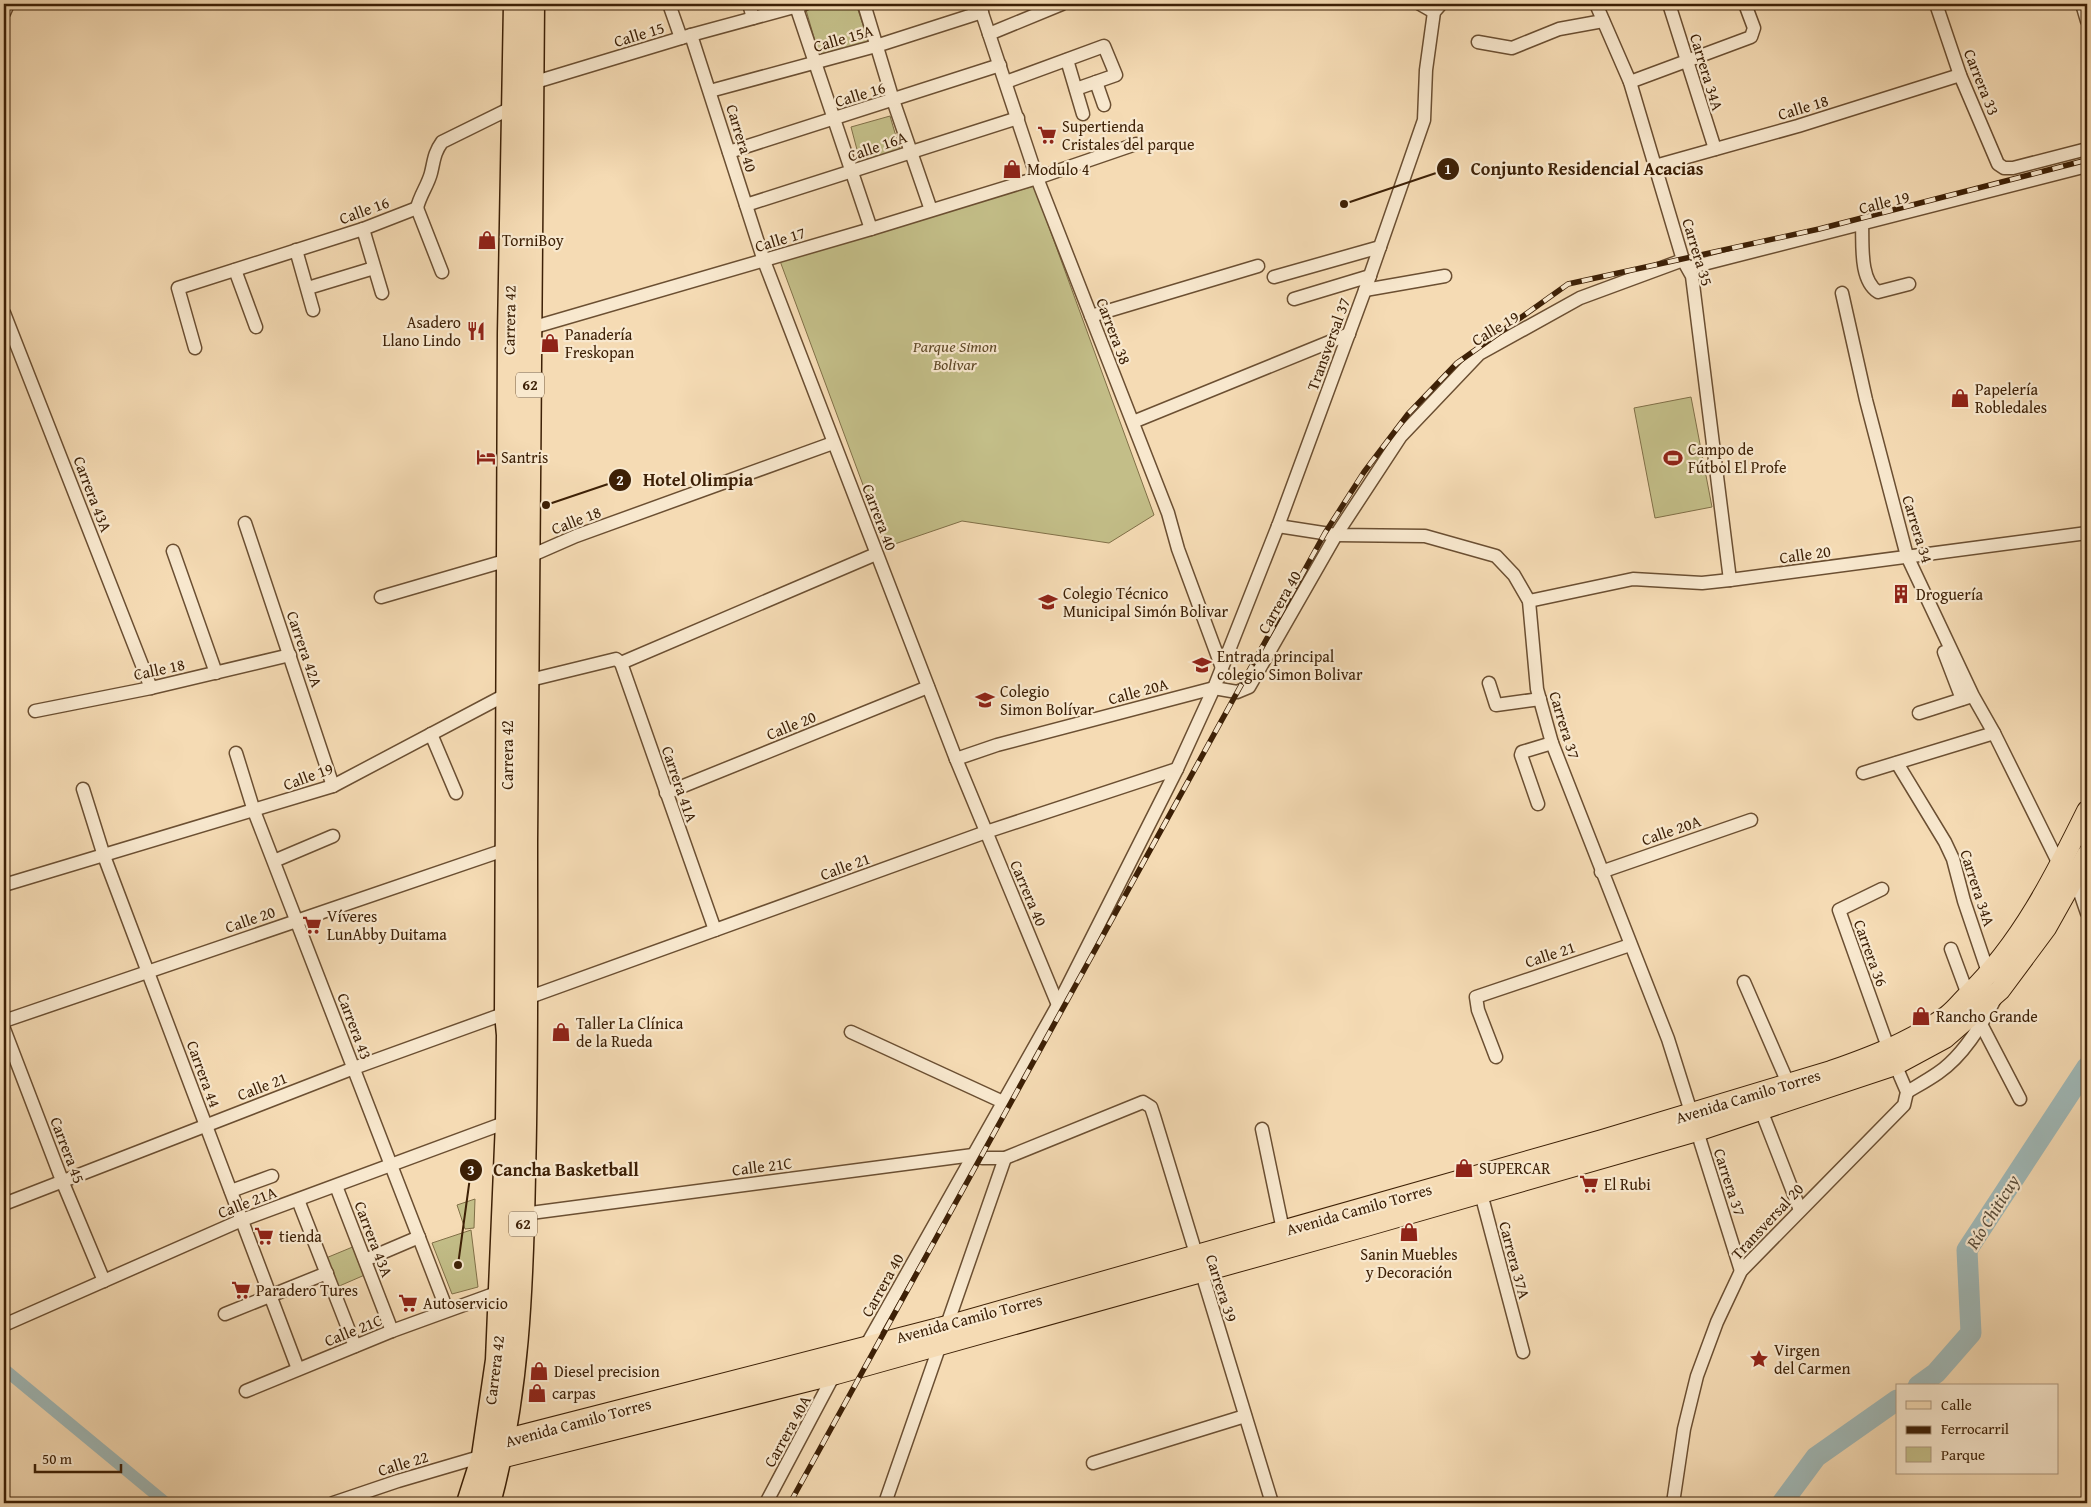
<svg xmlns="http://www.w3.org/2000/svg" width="2091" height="1507" font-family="'Gentium Book Plus',serif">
<rect width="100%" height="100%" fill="#f5dbb4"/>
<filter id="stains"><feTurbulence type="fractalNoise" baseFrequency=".004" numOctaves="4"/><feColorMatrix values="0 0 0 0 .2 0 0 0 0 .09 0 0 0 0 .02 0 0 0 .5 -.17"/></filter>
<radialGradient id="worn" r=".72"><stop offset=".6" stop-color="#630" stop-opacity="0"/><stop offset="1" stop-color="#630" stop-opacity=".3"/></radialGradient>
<!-- green -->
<g fill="#c3be88" stroke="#806f47">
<path d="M828,4H856L869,43L820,58L806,10Z"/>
<path d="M890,116L900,150L860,161L851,127Z"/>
<path d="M1034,186L1154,515L1109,543L962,521L886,547L780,261Z"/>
<path d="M1691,397L1712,507L1655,518L1634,408Z"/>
<path d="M475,1199L474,1228L465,1229L457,1205Z"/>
<path d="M471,1230L478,1287L452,1294L432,1243Z"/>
<path d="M355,1246L367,1274L337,1287L326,1258Z"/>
</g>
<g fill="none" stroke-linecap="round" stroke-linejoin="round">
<!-- canal -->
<path stroke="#a0b9b8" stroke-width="12" d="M4,1369L166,1503"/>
<!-- river -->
<g stroke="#a0b9b8" stroke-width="21">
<path d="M1918,1386L1936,1373L1971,1333L1967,1250L2087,1067"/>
<path d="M1782,1503L1816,1457L1897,1400"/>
</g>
<!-- street casing -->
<g stroke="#6b4f32" stroke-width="15">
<g id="street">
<path d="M669,4L681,38"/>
<path d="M749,4L753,18"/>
<path d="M864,4L893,100L931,210"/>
<path d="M979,4L1037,178L1168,513L1178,549L1222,668"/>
<path d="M1420,4L1434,12"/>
<path d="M1596,4L1630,82L1683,260L1692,276L1730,580"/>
<path d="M1669,4L1715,149"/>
<path d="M1936,4L1960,75L1998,164L2004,168H2013L2087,149"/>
<path d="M2082,4L2087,21"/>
<path d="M796,6L871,229"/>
<path d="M4,13L8,4"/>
<path d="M989,34L1062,4"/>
<path d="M691,35L764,261L956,759L1058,1005"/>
<path d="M1478,42L1512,48L1559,29L1603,21"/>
<path d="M1067,60L1083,114"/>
<path d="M1006,82L1104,46L1116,75L1076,89"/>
<path d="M1096,82L1104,105"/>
<path d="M1630,82L1751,37L1754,28L1745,4"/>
<path d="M529,84L691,35L805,4"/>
<path d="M710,91L876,46L982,12"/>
<path d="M729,152L1000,65"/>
<path d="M1655,166L1798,126L1960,75"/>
<path d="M746,205L1018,118"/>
<path d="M417,208C420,195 428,185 431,173C434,161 434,153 442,142L513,107"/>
<path d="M417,208L442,272"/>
<path d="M1862,224C1863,243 1859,280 1878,292L1909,284"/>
<path d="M363,229L382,293"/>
<path d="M296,250L313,310"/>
<path d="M1688,268L2087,166"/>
<path d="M235,270L256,327"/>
<path d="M1274,277L1380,247"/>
<path d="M308,288L374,268"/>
<path d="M1365,290L1445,276"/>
<path d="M1842,293L1866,400L1907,556L1973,696L1994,733L2060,866"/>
<path d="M1294,299L1370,276"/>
<path d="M4,313L151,688"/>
<path d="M1091,316L1258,266"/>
<path d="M531,328L871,229L1037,178L1136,144"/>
<path d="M195,348L178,288L363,229L417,208"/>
<path d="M1133,422L1349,334"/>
<path d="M245,523L333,786"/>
<path d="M1278,526L1336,535L1425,536L1496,556L1514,575L1529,601L1537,689L1552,743L1668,1039L1691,1112"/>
<path d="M173,551L216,673"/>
<path d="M528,557L576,536L833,443"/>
<path d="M381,597L508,560"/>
<path d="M1529,601L1633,579L1702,583L1730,580L2087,533"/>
<path d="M1944,652L1962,699"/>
<path d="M621,663L876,554"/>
<path d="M1489,683L1496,705L1540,699"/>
<path d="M35,711L151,688L290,655"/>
<path d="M1919,713L1969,697"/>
<path d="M431,734L456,793"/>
<path d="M236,753L254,811L447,1310"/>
<path d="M956,759L997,745L1214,688L1237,692L1249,687L1336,535L1401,436L1479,354L1580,298L1683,260"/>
<path d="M1897,763L1945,842L1953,859L1964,901L1989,975"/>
<path d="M1863,773L1994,733"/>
<path d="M83,789L104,856L298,1369"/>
<path d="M666,793L928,687"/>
<path d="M1538,804L1521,755L1522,752L1552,743"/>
<path d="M274,861L333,836"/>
<path d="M1601,872L1751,820"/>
<path d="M2075,878L2087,913"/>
<path d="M4,885L333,786L507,694L526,681L616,659L621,663L715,930"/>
<path d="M1951,949L1968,995"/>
<path d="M1744,982L1788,1083"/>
<path d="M527,998L986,832L1177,769"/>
<path d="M4,1021L507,849"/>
<path d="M1982,1026L2020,1099"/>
<path d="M4,1029L63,1183L104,1281"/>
<path d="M851,1032L1003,1102"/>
<path d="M1496,1057L1478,1010L1476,997L1630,945"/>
<path d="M1907,1092C1917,1086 1928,1080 1938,1073C1963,1056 1981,1026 1995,999"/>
<path d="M1761,1110L1800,1210"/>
<path d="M1262,1129L1283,1230"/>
<path d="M1697,1131L1741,1271"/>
<path d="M336,1186L392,1331"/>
<path d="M1479,1186L1523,1352"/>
<path d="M231,1191L272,1176"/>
<path d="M298,1200L355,1346"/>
<path d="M4,1204L354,1068L506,1013"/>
<path d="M523,1214L973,1155L982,1158H1005L1143,1102L1151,1107L1154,1116L1272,1503"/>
<path d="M365,1260L419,1237"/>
<path d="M225,1314L327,1273"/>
<path d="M4,1325L242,1220L507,1122"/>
<path d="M866,1346L1058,1005L1177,769L1214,688L1278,526L1365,290L1424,120L1426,70L1434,12L1441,4"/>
<path d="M246,1391L392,1331L502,1291"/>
<path d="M1093,1463L1245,1416"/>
<path d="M333,1503L398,1481L483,1456"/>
<path d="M766,1503L836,1371"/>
<path d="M885,1503L1005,1158"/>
<path d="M1673,1503L1684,1429L1697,1376L1717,1322L1741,1271L1904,1105L1907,1092L1889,1050L1839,910L1882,889"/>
</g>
</g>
<!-- primary casing -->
<g stroke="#3d2006" stroke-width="22">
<g id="primary">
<path d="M491,1450L503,1440L947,1326L1602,1140L1831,1071C1871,1057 1911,1042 1947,1016C1955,1010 1961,1002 1968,995C2021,944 2055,876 2087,811"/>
<path d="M485,1457L501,1458L836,1374L1366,1226L1697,1131L1895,1065L1945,1038L2000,990L2046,928L2087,855"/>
</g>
</g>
<!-- highway casing -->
<g stroke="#3d2006" stroke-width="25">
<g id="highway">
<path d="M468,1503L483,1456L497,1360L507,1122L508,1035L506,1013L509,333L515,4"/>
<path d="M489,1503C518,1396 522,1285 524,1174C527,1063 526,953 526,842C526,562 532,283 533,4"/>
</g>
</g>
<!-- street -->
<use href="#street" stroke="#f8e8ce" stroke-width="12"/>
<!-- primary -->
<use href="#primary" stroke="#f5dbb4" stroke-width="20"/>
<!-- highway -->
<use href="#highway" stroke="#f5dbb4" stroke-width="22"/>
<!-- rail casing -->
<g stroke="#3d2006" stroke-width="5.5">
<path id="rail" d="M790,1503L1325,533L1364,472L1408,414L1457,363L1568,284L1819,229L2087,160"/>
</g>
<!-- rail -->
<use href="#rail" stroke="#f8e8ce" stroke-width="4" stroke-dasharray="11" stroke-linecap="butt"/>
</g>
<!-- icons -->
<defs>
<g id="supermarket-bare" transform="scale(1.5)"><path d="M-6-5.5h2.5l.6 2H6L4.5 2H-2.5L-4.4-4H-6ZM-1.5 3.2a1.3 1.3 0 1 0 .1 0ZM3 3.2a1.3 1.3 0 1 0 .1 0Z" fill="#8f2418" stroke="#f8e8ce" stroke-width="2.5" paint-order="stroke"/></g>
<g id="shop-bare" transform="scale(1.5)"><path d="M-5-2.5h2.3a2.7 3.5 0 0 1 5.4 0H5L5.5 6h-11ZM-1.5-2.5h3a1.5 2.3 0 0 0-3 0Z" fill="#8f2418" stroke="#f8e8ce" stroke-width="2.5" paint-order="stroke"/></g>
<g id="restaurant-bare" transform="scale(1.5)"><path d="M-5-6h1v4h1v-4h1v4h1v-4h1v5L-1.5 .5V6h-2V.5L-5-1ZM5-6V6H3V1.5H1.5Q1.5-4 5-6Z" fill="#8f2418" stroke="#f8e8ce" stroke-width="2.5" paint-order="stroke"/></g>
<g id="hotel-bare" transform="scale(1.5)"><path d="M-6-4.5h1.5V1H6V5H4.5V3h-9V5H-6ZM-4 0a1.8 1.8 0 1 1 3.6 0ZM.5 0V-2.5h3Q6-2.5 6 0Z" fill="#8f2418" stroke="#f8e8ce" stroke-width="2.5" paint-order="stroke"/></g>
<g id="stadium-bare" transform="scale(1.5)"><path d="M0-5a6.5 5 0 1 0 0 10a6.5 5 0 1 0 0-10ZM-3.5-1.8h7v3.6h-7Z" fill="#8f2418" stroke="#f8e8ce" stroke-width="2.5" paint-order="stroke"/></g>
<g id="building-bare" transform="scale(1.5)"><path d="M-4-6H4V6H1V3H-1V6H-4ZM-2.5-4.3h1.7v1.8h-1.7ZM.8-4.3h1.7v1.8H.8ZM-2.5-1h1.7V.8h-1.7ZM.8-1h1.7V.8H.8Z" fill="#8f2418" stroke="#f8e8ce" stroke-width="2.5" paint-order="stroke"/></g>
<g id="school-bare" transform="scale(1.5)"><path d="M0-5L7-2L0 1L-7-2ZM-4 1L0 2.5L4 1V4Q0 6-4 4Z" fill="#8f2418" stroke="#f8e8ce" stroke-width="2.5" paint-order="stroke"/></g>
<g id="university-bare" transform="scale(1.5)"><path d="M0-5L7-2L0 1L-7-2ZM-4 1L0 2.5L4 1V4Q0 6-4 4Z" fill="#8f2418" stroke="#f8e8ce" stroke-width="2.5" paint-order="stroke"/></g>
<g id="sight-bare" transform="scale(1.5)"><path d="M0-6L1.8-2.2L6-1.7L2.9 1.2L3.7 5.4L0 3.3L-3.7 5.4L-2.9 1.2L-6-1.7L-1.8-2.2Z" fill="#8f2418" stroke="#f8e8ce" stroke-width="2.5" paint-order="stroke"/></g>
</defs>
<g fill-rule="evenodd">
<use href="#supermarket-bare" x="1047" y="135"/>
<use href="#shop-bare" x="1012" y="169"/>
<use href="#shop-bare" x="487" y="240"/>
<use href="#restaurant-bare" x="476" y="331"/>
<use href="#shop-bare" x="550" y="343"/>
<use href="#shop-bare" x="1960" y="398"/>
<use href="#hotel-bare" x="486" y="457"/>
<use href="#stadium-bare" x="1673" y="458"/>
<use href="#building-bare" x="1901" y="594"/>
<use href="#school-bare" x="1048" y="602"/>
<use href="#school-bare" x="1202" y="665"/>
<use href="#university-bare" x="985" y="700"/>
<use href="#supermarket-bare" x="312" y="925"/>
<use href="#shop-bare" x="1921" y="1016"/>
<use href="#shop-bare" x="561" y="1032"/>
<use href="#shop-bare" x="1464" y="1168"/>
<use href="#supermarket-bare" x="1589" y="1184"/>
<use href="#shop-bare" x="1409" y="1232"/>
<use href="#supermarket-bare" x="264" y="1236"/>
<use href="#supermarket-bare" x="241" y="1290"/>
<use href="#supermarket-bare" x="408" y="1303"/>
<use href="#sight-bare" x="1759" y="1359"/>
<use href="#shop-bare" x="539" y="1371"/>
<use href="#shop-bare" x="537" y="1393"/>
</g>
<g text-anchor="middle" stroke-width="4.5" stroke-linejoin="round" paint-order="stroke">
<!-- shield labels -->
<g fill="#f8e8ce" stroke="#755c42" stroke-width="1">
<rect x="516" y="372.5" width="28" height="25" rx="4"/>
<rect x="509" y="1211.5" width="28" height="25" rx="4"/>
</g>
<g font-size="15" font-weight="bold" fill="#3d2006">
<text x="530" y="390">62</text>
<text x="523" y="1229">62</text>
</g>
<!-- street labels -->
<g font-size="16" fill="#3d2006" stroke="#f8e8ce">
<text transform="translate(639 34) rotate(-17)" y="6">Calle 15</text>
<text transform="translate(843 38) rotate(-16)" y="6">Calle 15A</text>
<text transform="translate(1707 72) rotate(73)" y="6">Carrera 34A</text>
<text transform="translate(1982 82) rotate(68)" y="6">Carrera 33</text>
<text transform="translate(860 94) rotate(-17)" y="6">Calle 16</text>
<text transform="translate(1803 107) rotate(-17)" y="6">Calle 18</text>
<text transform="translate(742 138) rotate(73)" y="6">Carrera 40</text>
<text transform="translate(877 146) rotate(-19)" y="6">Calle 16A</text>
<text transform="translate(1884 202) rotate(-14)" y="6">Calle 19</text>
<text transform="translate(364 210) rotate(-20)" y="6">Calle 16</text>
<text transform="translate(780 239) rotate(-17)" y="6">Calle 17</text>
<text transform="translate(1698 252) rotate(73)" y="6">Carrera 35</text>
<text transform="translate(509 320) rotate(-89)" y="6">Carrera 42</text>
<text transform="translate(1495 328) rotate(-31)" y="6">Calle 19</text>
<text transform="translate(1114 331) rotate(69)" y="6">Carrera 38</text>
<text transform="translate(1328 344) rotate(-70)" y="6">Transversal 37</text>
<text transform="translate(93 494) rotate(69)" y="6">Carrera 43A</text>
<text transform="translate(880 517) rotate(69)" y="6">Carrera 40</text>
<text transform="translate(576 520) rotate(-21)" y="6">Calle 18</text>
<text transform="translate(1918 529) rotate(73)" y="6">Carrera 34</text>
<text transform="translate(1805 554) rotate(-8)" y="6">Calle 20</text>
<text transform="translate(1279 602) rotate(-60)" y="6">Carrera 40</text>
<text transform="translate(305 649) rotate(71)" y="6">Carrera 42A</text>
<text transform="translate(159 669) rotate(-12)" y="6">Calle 18</text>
<text transform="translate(1138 691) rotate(-15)" y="6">Calle 20A</text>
<text transform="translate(791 725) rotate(-22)" y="6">Calle 20</text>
<text transform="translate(1565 725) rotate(73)" y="6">Carrera 37</text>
<text transform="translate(507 755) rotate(-90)" y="6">Carrera 42</text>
<text transform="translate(308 776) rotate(-20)" y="6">Calle 19</text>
<text transform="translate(680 784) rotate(71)" y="6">Carrera 41A</text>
<text transform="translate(1671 830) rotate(-19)" y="6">Calle 20A</text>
<text transform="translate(845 866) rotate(-20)" y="6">Calle 21</text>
<text transform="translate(1978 888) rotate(72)" y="6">Carrera 34A</text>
<text transform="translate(1029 893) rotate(67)" y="6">Carrera 40</text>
<text transform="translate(250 919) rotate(-19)" y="6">Calle 20</text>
<text transform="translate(1871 953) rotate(70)" y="6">Carrera 36</text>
<text transform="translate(1550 954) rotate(-18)" y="6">Calle 21</text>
<text transform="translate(355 1026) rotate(69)" y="6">Carrera 43</text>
<text transform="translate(204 1074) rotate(70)" y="6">Carrera 44</text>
<text transform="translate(262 1086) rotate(-21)" y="6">Calle 21</text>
<text transform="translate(1748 1096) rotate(-17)" y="6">Avenida Camilo Torres</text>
<text transform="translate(68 1150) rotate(69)" y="6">Carrera 45</text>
<text transform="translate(762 1166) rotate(-7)" y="6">Calle 21C</text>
<text transform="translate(1730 1182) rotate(72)" y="6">Carrera 37</text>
<text transform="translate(247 1202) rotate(-21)" y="6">Calle 21A</text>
<text transform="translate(1359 1209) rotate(-16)" y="6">Avenida Camilo Torres</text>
<text transform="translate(1767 1221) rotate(-47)" y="6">Transversal 20</text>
<text transform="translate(374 1239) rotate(69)" y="6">Carrera 43A</text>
<text transform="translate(1515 1260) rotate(75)" y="6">Carrera 37A</text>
<text transform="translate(882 1285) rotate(-61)" y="6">Carrera 40</text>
<text transform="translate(1222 1288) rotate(72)" y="6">Carrera 39</text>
<text transform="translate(969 1318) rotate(-15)" y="6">Avenida Camilo Torres</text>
<text transform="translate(353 1330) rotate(-22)" y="6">Calle 21C</text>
<text transform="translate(494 1370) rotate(-83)" y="6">Carrera 42</text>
<text transform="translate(578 1422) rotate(-15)" y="6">Avenida Camilo Torres</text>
<text transform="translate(787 1431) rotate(-61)" y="6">Carrera 40A</text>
<text transform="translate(403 1463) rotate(-17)" y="6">Calle 22</text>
</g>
<!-- poi labels -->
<g font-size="16" fill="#3d2006" stroke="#f8e8ce" text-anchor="start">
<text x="1062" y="132">Supertienda<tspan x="1062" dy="18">Cristales del parque</tspan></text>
<text x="1027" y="175">Modulo 4</text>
<text x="502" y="246">TorniBoy</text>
<text x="461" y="328" text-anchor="end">Asadero<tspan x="461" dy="18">Llano Lindo</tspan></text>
<text x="565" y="340">Panadería<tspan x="565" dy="18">Freskopan</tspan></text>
<text x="1975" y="395">Papelería<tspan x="1975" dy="18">Robledales</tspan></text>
<text x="1688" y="455">Campo de<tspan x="1688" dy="18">Fútbol El Profe</tspan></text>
<text x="501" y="463">Santris</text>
<text x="1063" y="599">Colegio Técnico<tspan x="1063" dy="18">Municipal Simón Bolivar</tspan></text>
<text x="1916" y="600">Droguería</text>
<text x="1217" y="662">Entrada principal<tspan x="1217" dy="18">colegio Simon Bolivar</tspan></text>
<text x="1000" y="697">Colegio<tspan x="1000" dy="18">Simon Bolívar</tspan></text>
<text x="327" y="922">Víveres<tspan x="327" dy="18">LunAbby Duitama</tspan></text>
<text x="1936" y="1022">Rancho Grande</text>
<text x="576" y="1029">Taller La Clínica<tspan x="576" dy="18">de la Rueda</tspan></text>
<text x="1479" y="1174">SUPERCAR</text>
<text x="1604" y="1190">El Rubi</text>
<text x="279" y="1242">tienda</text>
<text x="1409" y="1260" text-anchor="middle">Sanin Muebles<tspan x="1409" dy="18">y Decoración</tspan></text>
<text x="256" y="1296">Paradero Tures</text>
<text x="423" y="1309">Autoservicio</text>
<text x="1774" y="1356">Virgen<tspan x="1774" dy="18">del Carmen</tspan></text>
<text x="554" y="1377">Diesel precision</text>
<text x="552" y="1399">carpas</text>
</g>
<!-- park labels -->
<g font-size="16" font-style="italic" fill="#5e4826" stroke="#f8e8ce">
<text x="955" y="352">Parque Simon<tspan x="955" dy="18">Bolivar</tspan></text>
</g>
<!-- water labels -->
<g font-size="18" font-style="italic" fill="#5b4e3b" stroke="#f8e8ce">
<text transform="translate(1993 1212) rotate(-58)" y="6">Río Chiticuy</text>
</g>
</g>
<!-- callouts -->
<path fill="none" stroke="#3d2006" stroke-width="2" d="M1344 204L1448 169M546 505L620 480M458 1265L471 1170"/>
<g fill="#3d2006" stroke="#f8e8ce" stroke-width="2">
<circle cx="1344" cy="204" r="5"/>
<circle cx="546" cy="505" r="5"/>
<circle cx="458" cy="1265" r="5"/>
<circle cx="1448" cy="169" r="12"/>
<circle cx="620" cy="480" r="12"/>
<circle cx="471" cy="1170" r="12"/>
</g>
<g font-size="15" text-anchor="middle" font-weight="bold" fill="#fff">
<text x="1448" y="174">1</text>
<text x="620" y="485">2</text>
<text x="471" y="1175">3</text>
</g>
<g font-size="18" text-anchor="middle" font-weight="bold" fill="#3d2006" stroke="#f8e8ce" stroke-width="4.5" stroke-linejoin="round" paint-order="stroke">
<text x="1587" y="175">Conjunto Residencial Acacias</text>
<text x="698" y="486">Hotel Olimpia</text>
<text x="566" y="1176">Cancha Basketball</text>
</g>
<!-- margin -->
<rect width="2091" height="1507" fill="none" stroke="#f5dbb4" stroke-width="20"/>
<rect x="5" y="5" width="2081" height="1497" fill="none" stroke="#3d2006" stroke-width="2.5"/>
<rect x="10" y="10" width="2071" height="1487" fill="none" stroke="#3d2006"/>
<!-- legend -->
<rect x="1896" y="1384" width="162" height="90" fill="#f8e8ce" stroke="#ad987e"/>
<rect x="1906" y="1401" width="25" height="8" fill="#f5dbb4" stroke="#ad987e"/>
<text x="1941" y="1410" font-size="15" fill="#3d2006">Calle</text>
<rect x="1906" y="1426" width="25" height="8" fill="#3d2006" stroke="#ad987e"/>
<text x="1941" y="1434" font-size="15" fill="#3d2006">Ferrocarril</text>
<rect x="1906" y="1447" width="25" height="15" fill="#c3be88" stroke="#ad987e"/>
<text x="1941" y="1460" font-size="15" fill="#3d2006">Parque</text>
<!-- scale -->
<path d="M35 1464v8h86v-8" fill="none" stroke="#3d2006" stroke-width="2.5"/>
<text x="42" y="1464" font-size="15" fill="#3d2006" stroke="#f8e8ce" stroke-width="4" paint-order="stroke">50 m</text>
<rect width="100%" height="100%" filter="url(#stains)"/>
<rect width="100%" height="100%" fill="url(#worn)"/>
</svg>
